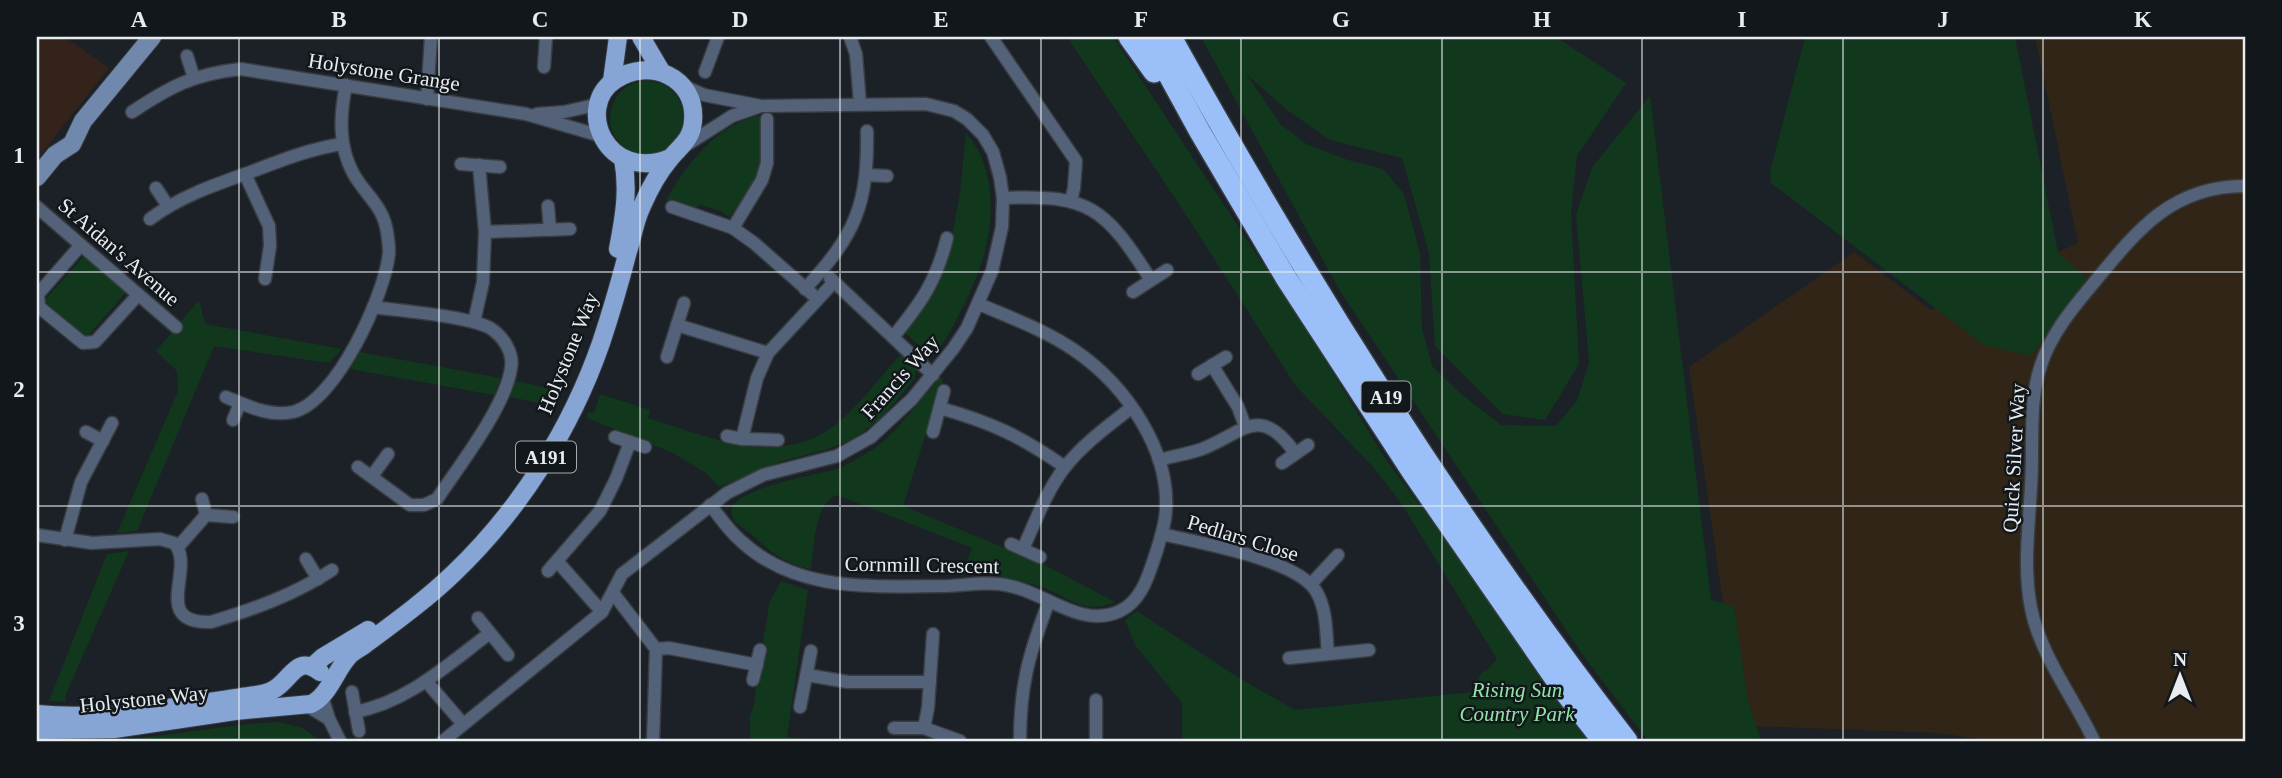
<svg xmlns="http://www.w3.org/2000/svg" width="2282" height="778" font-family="Georgia,serif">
<rect width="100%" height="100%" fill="#1b2126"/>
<!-- commercial -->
<path fill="#302516" d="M2035,37H2245V741H1991L1939,733L1751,726L1738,706L1689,367L1854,252L1931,310L2078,243Z"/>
<!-- industrial -->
<path fill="#33231a" d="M37,37H65L109,68L37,159Z"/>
<!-- green -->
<g fill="#11381d">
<path d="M1067,37H1113L1308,332L1386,460L1597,741H1182V703L1135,645L1125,620L1137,611L1239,678L1295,710L1473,692L1481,673L1487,670L1497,659L1401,503L1374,468L1295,385L1181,207Z"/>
<path d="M1201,37H1556L1626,83L1577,156L1571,213L1579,364L1545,420L1503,414L1435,346L1429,253L1402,158L1330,140L1287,110L1246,74L1281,125L1308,145L1348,160L1383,169L1404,194L1420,253L1422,328L1432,366L1460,393L1501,425L1556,426L1577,401L1589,362L1576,214L1593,166L1650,96L1711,600L1734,606L1748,701L1761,741H1648L1582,654L1340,291Z"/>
<path d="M1805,37H2015L2058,253L2087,278L2031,356L1984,345L1771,183L1770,172Z"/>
<circle cx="647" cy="118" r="37"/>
<path d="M763,115L761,169L753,187L729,217L723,212L701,205L692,208L666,200C688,163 718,122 763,115Z"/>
<path d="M966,133C971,140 978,148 981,156C1004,214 983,271 955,322C949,333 941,352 928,353L903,331L952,237L960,193Z"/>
<path d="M84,256L126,292L87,337L44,301Z"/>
<path d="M199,300L205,324L342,349L329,363L214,346L137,531L117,533L178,391L177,371L156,351Z"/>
<path d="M360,352L501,378L494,395L350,369Z"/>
<path d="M901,354L915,366V377L909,386L882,417L855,438L828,449L782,461L719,487L706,473L673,453L587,418L588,412L594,413L600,394L650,410L648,418C709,437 782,470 839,422C861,403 881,376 901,354Z"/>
<path d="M941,377L943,380L903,506L1041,563L1115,602C1081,616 1068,595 1038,586C1026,582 1013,581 1001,576C985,571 976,566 960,577L972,548L837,495C814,504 814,547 811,569C771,560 766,543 736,523C733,518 730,513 732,508C739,487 817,475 837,469C849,464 864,455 875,448C901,428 919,400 941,377Z"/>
<path d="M516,381L557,390L548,405L510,397Z"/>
<path d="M129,551L65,696L66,702L49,701L107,554Z"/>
<path d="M781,581L808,590L787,737L823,741H750V716L753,708L769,604Z"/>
<path d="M278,722L303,728L320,741H116L248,724Z"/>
</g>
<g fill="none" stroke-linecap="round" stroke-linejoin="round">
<!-- street casing -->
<g stroke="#383d42" stroke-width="15">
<g id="street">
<path d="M850,37L856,54L860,104"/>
<path d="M991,37L1076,161L1074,188L1071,201"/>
<path d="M187,56L194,78"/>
<path d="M544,67L546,37"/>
<path d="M705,72L718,37"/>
<path d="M427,99L431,37"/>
<path d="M132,112C171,86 194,74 241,69L526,114L601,136"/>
<path d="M537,114L564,112L599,104"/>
<path d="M685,146L732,116L758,107"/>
<path d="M461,164L500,167"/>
<path d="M245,174L269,226L270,246L265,279"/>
<path d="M867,175L887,176"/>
<path d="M156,188L168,206"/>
<path d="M1003,198C1090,194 1105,208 1151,280"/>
<path d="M548,206L550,230"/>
<path d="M37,207L176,327"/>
<path d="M672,207L733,228L754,243L812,294"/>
<path d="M150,219C179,197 214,185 248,173C279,161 309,149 342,144"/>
<path d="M733,228L762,180L767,163V119"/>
<path d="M485,232L570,229"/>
<path d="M81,245L38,294L39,307L83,343L95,342L138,295"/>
<path d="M830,278L933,375"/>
<path d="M805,289C856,234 868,205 867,131"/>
<path d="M1133,292L1167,270"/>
<path d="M474,322L483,282L485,232L479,165"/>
<path d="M677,325L768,353"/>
<path d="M893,337C921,303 936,282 947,238"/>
<path d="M667,357L684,303"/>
<path d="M1212,365L1238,407L1245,426"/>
<path d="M1198,374L1226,357"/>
<path d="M226,397C248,406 269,417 293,412C336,402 385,295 389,253C389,247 388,238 387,232C383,205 365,195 353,173C338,145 340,115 346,85"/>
<path d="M940,408C993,423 1020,436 1065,467"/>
<path d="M233,420L240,403"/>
<path d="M86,432L103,441"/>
<path d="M933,432L944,391"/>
<path d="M727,436L742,439L778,440"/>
<path d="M615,437L645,447"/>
<path d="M742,439L757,378L768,353L834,282"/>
<path d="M1159,460C1173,456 1188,454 1202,449C1243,433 1260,403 1295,453"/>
<path d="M1282,463L1308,445"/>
<path d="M358,467L410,505H424L437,499C459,466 506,406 511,368C514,353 503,336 490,328C468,316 401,311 373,307"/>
<path d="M372,476L388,454"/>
<path d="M202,499L206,515L233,517"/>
<path d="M710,505C720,517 729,531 741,541C798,594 875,586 947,586C968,585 990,581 1010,586C1046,593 1081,629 1120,611C1143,600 1149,573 1157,550C1160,540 1163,530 1165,519C1174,454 1126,385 1074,350C1045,330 1011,318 979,304"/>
<path d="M1162,534C1199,543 1296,559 1316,591C1327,609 1326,633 1328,654"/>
<path d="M37,535L92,543L160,539L174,543C197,567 149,624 211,622C254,609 294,595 332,570"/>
<path d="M65,540L81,482L112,423"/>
<path d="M1011,544L1040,557"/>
<path d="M178,547L206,515"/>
<path d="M1023,549C1035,522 1047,490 1065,467C1083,444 1108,426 1131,408"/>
<path d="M306,559L318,579"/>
<path d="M557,561L602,612"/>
<path d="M548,571L600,511L616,479L630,442"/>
<path d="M1311,584L1338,555"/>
<path d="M613,593L656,649L653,741"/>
<path d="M478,618L508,655"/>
<path d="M656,649L669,648L757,665"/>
<path d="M1289,658L1369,650"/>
<path d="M807,675L848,682H930"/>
<path d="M753,680L760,650"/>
<path d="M426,681L463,724"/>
<path d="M352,692L359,731"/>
<path d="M1096,700V741"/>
<path d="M306,705L329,719L322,696"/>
<path d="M800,707L811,651"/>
<path d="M355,712C408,702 447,665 490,633"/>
<path d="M329,719L340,741"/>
<path d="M894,728H924L960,741"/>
<path d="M924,728L928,708L933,634"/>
<path d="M443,741L602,612L622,574L727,493L763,475L837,456L871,437L912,399L953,349L967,328L992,271L1002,227L1003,198L1000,177L993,152L983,135L967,119L954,111L926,104L761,106L704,95L681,85"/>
<path d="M1020,741C1020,684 1029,654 1049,601"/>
<path d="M2094,741C2074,698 2040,655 2031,608C2023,568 2029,526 2031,486C2034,447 2028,402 2041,365C2051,334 2072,309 2092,285C2136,232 2170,186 2245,186"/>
</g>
</g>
<!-- secondary casing -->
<g stroke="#383d42" stroke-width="20">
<path id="secondary" d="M37,177L55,155L72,144L83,121L152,37"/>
</g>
<!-- primary casing -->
<g stroke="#383d42" stroke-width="20">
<g id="primary">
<path d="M641,37L661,71"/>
<path d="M612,81L618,37"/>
<path d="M618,249C624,218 629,190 623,159"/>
<path d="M312,667L323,657L368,630"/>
<path d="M37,714C110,721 184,705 256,695C262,694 268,693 273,690C291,681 296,653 320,672"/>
<path d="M37,730L114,729L235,711L311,704C329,696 336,669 350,655C353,652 358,649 363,646C394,623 426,600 454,573C520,510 571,429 601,343C611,313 620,282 628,251C633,236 635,220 642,206C649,190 658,173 669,160C679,147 692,140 693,121C697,77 649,57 615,80C574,107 607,184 670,158"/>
</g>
</g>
<!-- highway casing -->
<g stroke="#383d42" stroke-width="24">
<g id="highway">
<path d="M1129,37L1154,72"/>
<path d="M1148,37L1200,132L1286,278L1413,473L1561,687L1603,741"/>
<path d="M1171,37C1306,281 1456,520 1627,741"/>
</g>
</g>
<!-- street -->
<use href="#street" stroke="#546279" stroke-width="12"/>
<!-- secondary -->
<use href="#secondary" stroke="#7088ac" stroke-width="18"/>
<!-- primary -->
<use href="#primary" stroke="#87a5d4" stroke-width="18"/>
<!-- highway -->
<use href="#highway" stroke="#9bc0f9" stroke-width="21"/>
</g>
<!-- grid -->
<path fill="none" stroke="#e8ecef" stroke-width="2" stroke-opacity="0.55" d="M239,37V741M439,37V741M640,37V741M840,37V741M1041,37V741M1241,37V741M1442,37V741M1642,37V741M1843,37V741M2043,37V741M37,272H2245M37,506H2245"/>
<g text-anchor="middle" stroke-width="5" stroke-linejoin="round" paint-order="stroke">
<!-- shield labels -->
<g fill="#12171c" stroke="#a8acb0" stroke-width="2">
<rect x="1361.5" y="381.5" width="49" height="31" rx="5"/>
<rect x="516" y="441.5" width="60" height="31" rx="5"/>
</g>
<g font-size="19" font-weight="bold" fill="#e8ecef">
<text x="1386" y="404">A19</text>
<text x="546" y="464">A191</text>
</g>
<!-- street labels -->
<g font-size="21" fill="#e8ecef" stroke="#12171c">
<text transform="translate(384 72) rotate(9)" y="7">Holystone Grange</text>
<text transform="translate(119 252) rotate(41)" y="7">St Aidan's Avenue</text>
<text transform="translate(568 353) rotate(-68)" y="7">Holystone Way</text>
<text transform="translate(900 377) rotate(-48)" y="7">Francis Way</text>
<text transform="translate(2014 458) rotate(-87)" y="7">Quick Silver Way</text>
<text transform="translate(1243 538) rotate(17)" y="7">Pedlars Close</text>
<text transform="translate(922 565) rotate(1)" y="7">Cornmill Crescent</text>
<text transform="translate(144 699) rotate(-6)" y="7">Holystone Way</text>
</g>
<!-- park labels -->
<g font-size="21" font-style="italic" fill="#90e4a4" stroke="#12171c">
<text x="1517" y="697">Rising Sun<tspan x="1517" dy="24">Country Park</tspan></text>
</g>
</g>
<!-- border -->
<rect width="2282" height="778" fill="none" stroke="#12171c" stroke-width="77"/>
<!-- north arrow -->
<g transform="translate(2180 676)" stroke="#12171c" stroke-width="5" paint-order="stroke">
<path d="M0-5L12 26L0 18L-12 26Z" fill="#e8ecef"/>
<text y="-10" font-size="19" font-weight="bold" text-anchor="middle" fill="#e8ecef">N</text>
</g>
<rect x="38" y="38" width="2206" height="702" fill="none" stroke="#e8ecef" stroke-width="2.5"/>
<g font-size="23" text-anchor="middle" font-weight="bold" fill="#e8ecef">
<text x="139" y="27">A</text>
<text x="339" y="27">B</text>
<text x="540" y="27">C</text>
<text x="740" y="27">D</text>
<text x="941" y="27">E</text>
<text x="1141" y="27">F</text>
<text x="1341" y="27">G</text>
<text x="1542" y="27">H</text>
<text x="1742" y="27">I</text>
<text x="1943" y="27">J</text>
<text x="2143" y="27">K</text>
<text x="19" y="163">1</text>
<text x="19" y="397">2</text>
<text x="19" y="631">3</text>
</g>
</svg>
